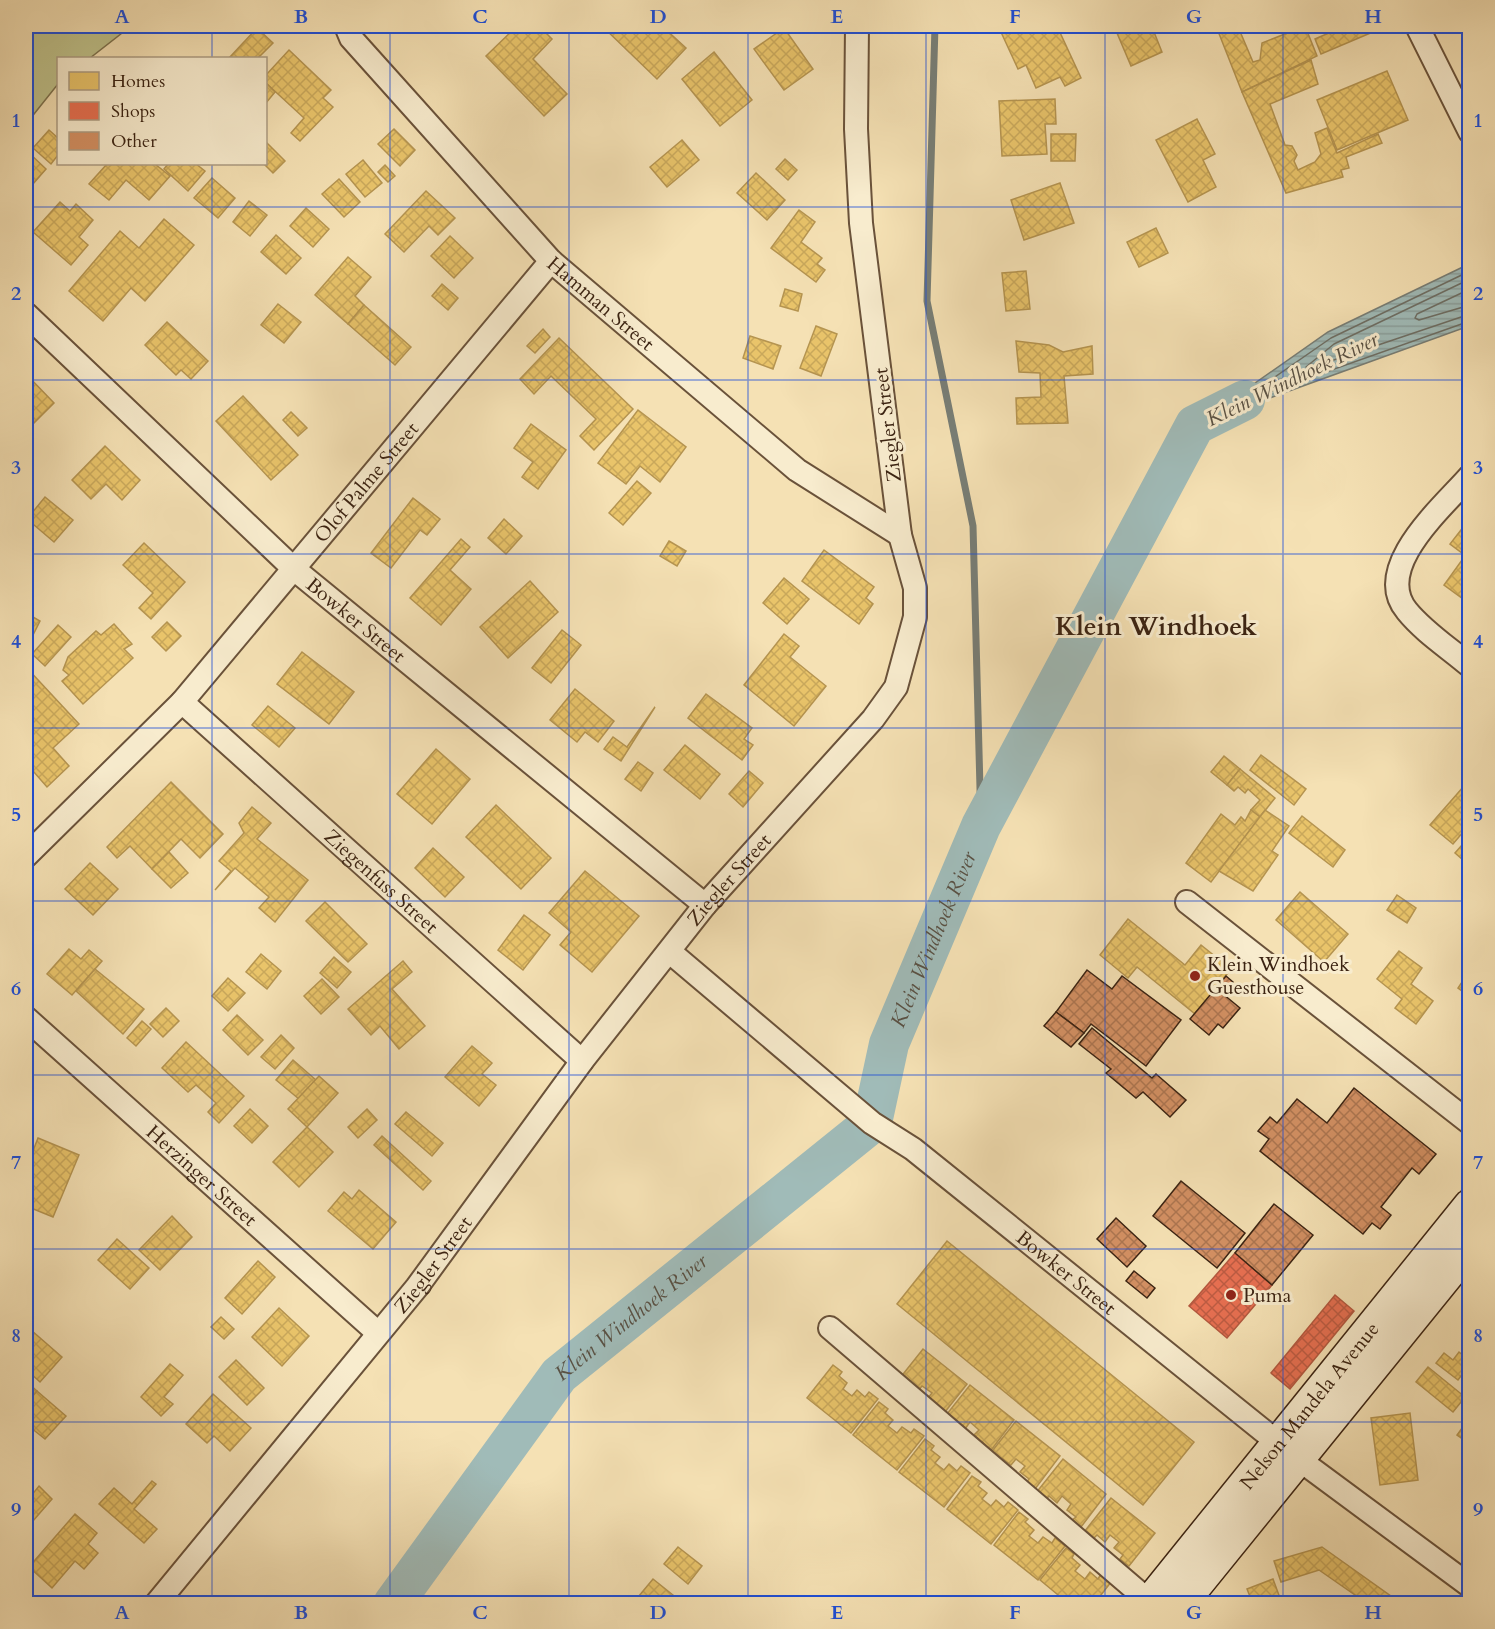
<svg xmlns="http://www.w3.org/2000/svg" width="1495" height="1629" font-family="Cardo,serif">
<defs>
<pattern id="water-rules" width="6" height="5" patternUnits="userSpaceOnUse" patternTransform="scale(1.5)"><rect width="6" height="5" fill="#a0bbb8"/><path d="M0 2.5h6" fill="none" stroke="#8ba09d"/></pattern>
<pattern id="homes-cross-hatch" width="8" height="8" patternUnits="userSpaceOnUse" patternTransform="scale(1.5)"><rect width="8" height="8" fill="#e9c46a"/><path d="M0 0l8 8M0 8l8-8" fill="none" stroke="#c9a85b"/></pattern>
<pattern id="shops-cross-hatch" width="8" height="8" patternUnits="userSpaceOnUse" patternTransform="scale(1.5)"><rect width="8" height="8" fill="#e76f51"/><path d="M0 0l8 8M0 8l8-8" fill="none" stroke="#bc5b42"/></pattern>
<pattern id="building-cross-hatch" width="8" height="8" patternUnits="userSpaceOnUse" patternTransform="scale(1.5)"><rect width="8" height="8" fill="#d39063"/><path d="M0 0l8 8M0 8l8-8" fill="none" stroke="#ac7550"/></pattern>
</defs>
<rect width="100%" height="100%" fill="#f5e1b4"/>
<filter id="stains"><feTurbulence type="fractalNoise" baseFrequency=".00333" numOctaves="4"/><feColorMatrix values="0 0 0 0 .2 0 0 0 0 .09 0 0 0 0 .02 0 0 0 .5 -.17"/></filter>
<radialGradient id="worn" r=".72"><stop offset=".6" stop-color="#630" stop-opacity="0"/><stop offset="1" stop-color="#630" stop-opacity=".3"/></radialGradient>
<!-- grass -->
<path fill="#bfc28b" stroke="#7d724e" stroke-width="1.5" d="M26,26H131L90,58H58V84L26,124Z"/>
<!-- water -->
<path fill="url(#water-rules)" stroke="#787e76" stroke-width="1.5" d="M1469,264V326L1195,425L1328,332Z"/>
<!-- homes -->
<g fill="url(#homes-cross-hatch)" stroke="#b59450" stroke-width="1.5">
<path d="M517,26H539L552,39L533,59L567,94L544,116L486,56Z"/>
<path d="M602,26H662L686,48L657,79Z"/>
<path d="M1010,26H1057L1081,78L1065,86L1060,77L1036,88L1026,65L1018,69L1000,30Z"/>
<path d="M1114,26H1170L1154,32L1162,52L1131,66Z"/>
<path d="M1216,26H1249L1239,29L1253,62L1260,60L1262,43L1305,26L1317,56L1242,92Z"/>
<path d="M1345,26H1387L1321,54L1315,39Z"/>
<path d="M257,28L273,43L258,58H229Z"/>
<path d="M784,28L813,69L784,90L754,49Z"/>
<path d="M289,50L331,90L323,98L333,107L300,141L291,133L304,118L266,83V75Z"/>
<path d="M714,52L752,100L720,126L682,79Z"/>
<path d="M1311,60L1318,84L1270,104L1285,145L1292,146L1297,155L1294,161L1298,170L1315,162L1321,154L1315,133L1327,128L1337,153L1378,134L1382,143L1346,157L1349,168L1341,170L1343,177L1286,193L1242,92Z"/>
<path d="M1387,71L1408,120L1337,150L1317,100Z"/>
<path d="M266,83L275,92L266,103Z"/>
<path d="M1055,99L1056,124H1045L1047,154L1002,156L999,101Z"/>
<path d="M1197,119L1215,154L1203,160L1216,187L1188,202L1156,140Z"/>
<path d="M394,129L415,150L400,166L378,144Z"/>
<path d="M49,130L58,138V155L51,164L33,148Z"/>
<path d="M1051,134H1076L1075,161H1051Z"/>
<path d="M682,140L699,160L667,187L650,167Z"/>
<path d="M266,142L285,161L273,173L264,164Z"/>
<path d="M26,150L46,169L26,192Z"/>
<path d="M785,159L797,170L788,180L776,169Z"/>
<path d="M363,160L382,183L365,197L346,174Z"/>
<path d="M107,164H155L170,176L149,200L126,180L109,200L89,184Z"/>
<path d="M168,164H196L205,171L188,191L164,169Z"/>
<path d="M385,165L395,176L388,182L378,172Z"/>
<path d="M756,173L785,200L767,220L737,193Z"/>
<path d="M212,178L235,198L218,218L194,198Z"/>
<path d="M339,179L360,202L344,217L322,194Z"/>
<path d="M1060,183L1074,223L1024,240L1011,200Z"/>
<path d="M426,191L455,218L438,235L429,226L404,252L385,234Z"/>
<path d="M249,201L267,215L250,236L233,222Z"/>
<path d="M60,202L70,211L76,204L93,220L79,237L88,245L71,265L33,232Z"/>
<path d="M306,208L329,229L313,247L290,226Z"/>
<path d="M799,210L815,222L801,242L822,258L817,264L825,270L816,282L771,248Z"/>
<path d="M164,219L194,245L145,301L131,288L103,321L69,291L120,231L139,248Z"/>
<path d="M1156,228L1168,253L1139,267L1127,242Z"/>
<path d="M276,235L301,258L286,274L261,252Z"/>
<path d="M450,236L473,258L454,278L431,256Z"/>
<path d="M348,257L371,277L355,296L364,305L348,324L315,295Z"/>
<path d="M1026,271L1030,309L1006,311L1002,273Z"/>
<path d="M442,284L458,298L448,310L432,296Z"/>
<path d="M785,289L802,294L798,311L780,306Z"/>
<path d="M278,304L301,322L284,343L261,325Z"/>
<path d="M364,305L411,347L395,365L348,324Z"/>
<path d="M167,322L208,361L191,379L181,370L176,375L145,345Z"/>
<path d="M816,326L837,334L821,376L800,368Z"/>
<path d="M543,329L550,337L535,353L527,346Z"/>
<path d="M750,336L781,346L773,369L743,358Z"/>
<path d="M559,338L633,409L594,450L580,436L596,419L551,376L534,394L520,379Z"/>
<path d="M1016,341L1049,345L1063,352L1092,346L1093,374L1064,376L1068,423L1017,424L1016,398L1041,397L1040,373L1019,372Z"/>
<path d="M27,375L54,403L26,431V377Z"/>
<path d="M243,396L298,455L271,480L216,421Z"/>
<path d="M638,410L686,447L660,482L640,466L626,484L598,463Z"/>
<path d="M291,412L307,428L298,436L283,420Z"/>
<path d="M531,424L566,450L538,489L522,477L533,462L514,448Z"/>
<path d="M105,446L140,480L122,500L106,484L91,499L72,480Z"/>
<path d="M637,481L651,493L623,525L609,513Z"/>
<path d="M45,497L73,520L54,542L27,519Z"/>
<path d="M413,498L440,519L427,535L420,530L391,568L371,553Z"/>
<path d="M504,519L522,536L506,554L488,538Z"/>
<path d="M1464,526L1470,530V559L1450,544Z"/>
<path d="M461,539L470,547L450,570L471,589L441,625L410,598Z"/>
<path d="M669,541L686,551L677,566L660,556Z"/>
<path d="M144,543L185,582L151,619L139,608L153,593L123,565Z"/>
<path d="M824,550L874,587L866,598L873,604L859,624L802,581Z"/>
<path d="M1462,560L1470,565V604L1444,585Z"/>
<path d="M784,578L809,599L787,624L763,603Z"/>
<path d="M530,581L558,612L508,658L480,627Z"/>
<path d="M26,585L32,592L26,598Z"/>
<path d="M26,613L40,621L32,637L26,634Z"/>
<path d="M167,622L181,636L166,651L152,637Z"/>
<path d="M114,624L132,644L124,649L133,658L83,704L62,681L69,675L63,670L68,657L96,631L101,635Z"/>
<path d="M58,625L71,637L45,666L32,654Z"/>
<path d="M562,630L581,645L551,683L532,668Z"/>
<path d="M784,634L799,646L790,657L826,686L794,726L744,685Z"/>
<path d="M302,652L354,692L329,724L277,684Z"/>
<path d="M26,667L79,724L53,748L69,766L47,787L26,763V749L29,746L26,743Z"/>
<path d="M575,689L614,721L598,742L585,732L577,742L550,720Z"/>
<path d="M706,694L752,728L744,739L753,745L742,760L688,718Z"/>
<path d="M268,706L295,728L279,747L252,725Z"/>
<path d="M655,707L621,761L604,749L613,737L627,747Z"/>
<path d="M685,745L720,774L700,799L664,770Z"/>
<path d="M436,749L470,779L432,824L397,794Z"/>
<path d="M1261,755L1306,789L1294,805L1250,770Z"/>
<path d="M1224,756L1240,769L1227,785L1211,772Z"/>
<path d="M638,762L653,773L641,791L625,779Z"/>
<path d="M1240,769L1275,798L1260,817L1251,810L1260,800L1248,789L1245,793L1238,787L1234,791L1227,785Z"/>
<path d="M749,771L763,783L743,807L729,794Z"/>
<path d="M171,782L223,834L200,858L181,839L152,869L130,846L117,858L107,847Z"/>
<path d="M1464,786L1470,790V824L1453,844L1430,825Z"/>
<path d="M496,805L551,858L521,889L466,837Z"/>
<path d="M252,807L271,823L257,839L308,880L275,922L259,908L269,897L235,868L215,890L231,871L219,861L244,833L239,823Z"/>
<path d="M1251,810L1260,817L1211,882L1186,863L1221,814L1235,825L1241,817L1245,821Z"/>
<path d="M1265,810L1289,826L1272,851L1278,855L1253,891L1219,871Z"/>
<path d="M1302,816L1345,850L1333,867L1289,833Z"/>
<path d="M1470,836V866L1455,853Z"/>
<path d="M433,848L464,877L445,897L415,868Z"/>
<path d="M169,852L188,873L171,888L152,869Z"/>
<path d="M90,863L118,889L93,915L65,889Z"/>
<path d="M585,871L639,916L592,972L560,945L571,932L549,913Z"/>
<path d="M1300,892L1348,934L1324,962L1276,920Z"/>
<path d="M1397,895L1416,908L1407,923L1387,910Z"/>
<path d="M325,902L367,944L348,962L306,921Z"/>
<path d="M524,915L550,935L523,970L498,950Z"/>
<path d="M1128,919L1185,965L1201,945L1231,969L1195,1014L1137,967L1128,978L1100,955Z"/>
<path d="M69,949L81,959L89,950L102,961L72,995L47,974Z"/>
<path d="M1399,951L1422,968L1411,984L1433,1001L1416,1024L1395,1008L1402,999L1377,979Z"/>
<path d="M261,954L281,971L267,989L246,972Z"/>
<path d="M334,957L351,972L337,988L320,973Z"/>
<path d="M403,961L412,972L392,989L425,1026L399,1049L380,1026L371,1035L348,1009Z"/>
<path d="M95,969L144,1009L123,1034L76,991Z"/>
<path d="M1468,973L1470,974V997L1458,988Z"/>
<path d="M228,978L245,993L228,1011L212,996Z"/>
<path d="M322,979L339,997L321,1014L304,996Z"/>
<path d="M166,1008L179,1021L163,1037L150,1024Z"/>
<path d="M237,1015L263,1040L248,1055L223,1030Z"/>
<path d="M142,1021L151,1029L136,1046L127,1038Z"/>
<path d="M281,1035L294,1048L275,1069L261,1057Z"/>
<path d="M186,1042L244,1096L219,1123L208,1112L216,1103L196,1085L188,1092L162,1068Z"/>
<path d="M472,1046L492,1063L482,1074L496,1085L479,1106L445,1077Z"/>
<path d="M293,1060L316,1080L299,1099L276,1080Z"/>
<path d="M319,1076L338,1093L307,1127L288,1109Z"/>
<path d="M250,1109L268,1126L252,1143L234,1126Z"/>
<path d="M367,1109L377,1120L358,1138L348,1127Z"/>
<path d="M406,1112L443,1143L432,1156L395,1124Z"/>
<path d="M307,1127L333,1152L299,1187L273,1162Z"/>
<path d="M382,1136L431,1181L423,1190L374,1145Z"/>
<path d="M38,1138L79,1155L53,1217L26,1206V1169Z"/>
<path d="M359,1190L396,1222L373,1249L328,1211L344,1192L352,1199Z"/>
<path d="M172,1216L192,1237L160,1270L139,1250Z"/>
<path d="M117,1239L149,1268L130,1289L98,1260Z"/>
<path d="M947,1241L1194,1442L1143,1505L897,1304Z"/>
<path d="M258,1261L275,1277L242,1314L225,1298Z"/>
<path d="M279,1308L309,1336L282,1366L252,1337Z"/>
<path d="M221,1317L234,1329L224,1339L211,1327Z"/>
<path d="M31,1330L62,1357L40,1382L29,1372L26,1376V1335Z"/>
<path d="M923,1349L967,1384L941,1417L927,1399L932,1393L922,1386L917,1392L896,1383Z"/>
<path d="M1459,1352L1470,1361V1364L1458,1380L1436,1363L1444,1353L1453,1360Z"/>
<path d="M236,1360L264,1388L247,1405L219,1377Z"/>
<path d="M170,1364L183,1375L164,1397L173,1404L161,1416L141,1397Z"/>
<path d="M833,1365L842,1372L839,1376L847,1383L843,1389L852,1396L857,1390L865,1397L869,1392L878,1399L851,1433L807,1398Z"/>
<path d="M1428,1367L1465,1397L1453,1412L1416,1382Z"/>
<path d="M26,1381L37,1391L26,1404Z"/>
<path d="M970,1385L1014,1420L989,1453L980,1446L983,1443L974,1435L979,1430L970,1422L965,1429L957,1422L943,1419Z"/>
<path d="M37,1391L66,1416L45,1439L26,1424V1404Z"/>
<path d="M213,1394L251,1428L230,1451L214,1436L207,1443L186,1424Z"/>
<path d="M879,1402L888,1409L885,1413L893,1420L888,1426L897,1433L902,1427L911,1433L914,1429L924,1436L897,1470L853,1435Z"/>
<path d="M1410,1413L1418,1480L1380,1485L1371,1418Z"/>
<path d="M1470,1417V1444L1457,1435Z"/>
<path d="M1016,1421L1060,1456L1035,1489L1026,1483L1029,1479L1020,1472L1025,1466L1016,1459L1011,1465L1002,1458L999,1463L989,1455Z"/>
<path d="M925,1439L934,1446L931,1450L940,1457L935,1463L944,1470L949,1464L957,1471L961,1466L970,1473L944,1507L899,1472Z"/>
<path d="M1063,1459L1106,1494L1081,1527L1072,1520L1076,1517L1067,1510L1071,1504L1062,1496L1057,1503L1049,1496L1045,1501L1036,1493Z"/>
<path d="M972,1476L981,1482L978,1486L987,1493L982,1499L991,1506L996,1500L1004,1507L1008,1502L1018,1510L991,1544L947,1509Z"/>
<path d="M152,1481L156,1484L134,1509L157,1529L144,1543L99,1504L114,1488L132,1504Z"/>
<path d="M39,1486L52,1499L26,1529V1491L31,1496Z"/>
<path d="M1111,1498L1155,1533L1129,1566L1120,1559L1123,1555L1114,1548L1119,1542L1110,1535L1105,1542L1097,1535L1093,1539L1084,1532Z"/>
<path d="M1019,1512L1028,1519L1025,1522L1034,1530L1029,1536L1038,1543L1043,1537L1052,1543L1055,1538L1065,1546L1038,1580L994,1545Z"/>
<path d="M75,1514L97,1533L88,1544L98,1553L84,1569L75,1561L52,1588L29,1567Z"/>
<path d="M678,1547L702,1566L688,1584L664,1564Z"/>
<path d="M1322,1547L1395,1599L1391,1604H1368L1319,1570L1281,1582L1274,1561Z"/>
<path d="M1066,1548L1074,1554L1072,1558L1080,1565L1075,1571L1085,1579L1090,1572L1098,1579L1101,1574L1111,1582L1094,1604H1069L1040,1580Z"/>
<path d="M653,1579L678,1599L674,1604H649L639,1596Z"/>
<path d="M1273,1579L1280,1598L1266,1604H1253L1247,1589Z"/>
<path d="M1294,1596L1297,1604H1273Z"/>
<path d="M62,1597L69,1604H55Z"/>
</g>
<!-- shops -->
<g fill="url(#shops-cross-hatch)" stroke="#b3583e" stroke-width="1.5">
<path d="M1235,1253L1272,1285L1227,1338L1189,1306Z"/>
<path d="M1335,1295L1354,1311L1290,1389L1271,1373Z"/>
</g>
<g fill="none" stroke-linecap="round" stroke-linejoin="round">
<!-- shore -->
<g stroke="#6e6f65" stroke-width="1.5">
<path d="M1470,271L1331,338L1256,390L1255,394L1258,396L1470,321"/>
<path d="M1470,279L1334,344L1306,367L1310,368L1470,314"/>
<path d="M1470,289L1417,314L1415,318L1419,320L1470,305"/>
</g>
<!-- stream -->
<path stroke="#787e76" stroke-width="7" d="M935,26L927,301L973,526L981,826"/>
<!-- river -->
<path stroke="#a0bbb8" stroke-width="40" id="s1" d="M393,1604L559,1375L872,1123L889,1044L981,826L1195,425L1245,400"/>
</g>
<!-- building -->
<g fill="url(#building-cross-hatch)" stroke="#3b2312" stroke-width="1.5">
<path d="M1087,970L1112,989L1122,976L1181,1020L1146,1066L1091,1024L1084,1033L1056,1012Z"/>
<path d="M1226,976L1233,982L1223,994L1240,1008L1223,1028L1218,1024L1209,1035L1190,1019Z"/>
<path d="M1056,1012L1084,1033L1071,1047L1044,1026Z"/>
<path d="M1092,1028L1152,1078L1156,1074L1186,1100L1170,1117L1143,1092L1136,1098L1106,1073L1111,1069L1079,1044Z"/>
<path d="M1354,1088L1436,1154L1419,1174L1412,1168L1381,1207L1391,1215L1380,1229L1372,1223L1363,1234L1260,1151L1269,1139L1258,1131L1270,1117L1277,1123L1297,1099L1327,1123Z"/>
<path d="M1181,1181L1245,1233L1217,1268L1153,1216Z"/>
<path d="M1274,1204L1313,1235L1272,1285L1235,1253Z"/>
<path d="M1116,1218L1146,1246L1127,1267L1097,1239Z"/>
<path d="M1134,1271L1155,1288L1147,1298L1126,1281Z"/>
</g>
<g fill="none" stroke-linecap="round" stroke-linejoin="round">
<!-- minor casing -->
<g stroke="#6a523a" stroke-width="26">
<g id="minor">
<path id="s2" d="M346,26L351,38L551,261L797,470L900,535"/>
<path d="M1417,26L1470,132"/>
<path id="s3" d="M26,314L294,569L705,905"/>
<path d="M1470,476C1443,507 1371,568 1407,611C1424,632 1449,648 1470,666"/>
<path id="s4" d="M182,702L582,1061"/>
<path id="s5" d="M26,856L182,702L551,261"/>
<path d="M1187,902L1470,1123"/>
<path id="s6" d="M670,952L872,1123L913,1149L1297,1458L1470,1586"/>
<path id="s7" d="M26,1018L378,1333"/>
<path d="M830,1328L1150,1602"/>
<path id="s8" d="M156,1604L417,1287L582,1061L705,905L873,719L896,687L915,617V588L900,535L861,223L856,129L857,26"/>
</g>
</g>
<!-- secondary casing -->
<g stroke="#3b2312" stroke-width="36">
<g id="secondary">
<path id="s9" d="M1149,1604L1470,1206"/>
<path d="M1180,1604L1470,1246"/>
</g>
</g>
<!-- minor -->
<use href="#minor" stroke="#f8ecce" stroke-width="22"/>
<!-- secondary -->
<use href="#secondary" stroke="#f8ecce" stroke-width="33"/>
</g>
<!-- grid -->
<path fill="none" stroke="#1d4ed8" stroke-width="1.5" stroke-opacity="0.55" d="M212,26V58M390,26V1604M569,26V1604M748,26V1604M926,26V1604M1105,26V1604M1283,26V1604M212,164V1604M26,207H1470M26,380H1470M26,554H1470M26,728H1470M26,901H1470M26,1075H1470M26,1249H1470M26,1422H1470"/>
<!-- markers -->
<g fill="#8f2418" stroke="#f8ecce" stroke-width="2">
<circle cx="1195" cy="976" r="6"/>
<circle cx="1231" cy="1295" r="6"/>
</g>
<g text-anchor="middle" stroke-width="6" stroke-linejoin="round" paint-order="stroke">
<!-- street labels -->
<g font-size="20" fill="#3b2312" stroke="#f8ecce">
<text dy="7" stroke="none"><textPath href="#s2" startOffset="378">Hamman Street</textPath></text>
<text transform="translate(887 425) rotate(-97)" y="7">Ziegler Street</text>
<text dy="7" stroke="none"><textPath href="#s5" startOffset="506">Olof Palme Street</textPath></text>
<text dy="7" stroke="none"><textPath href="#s3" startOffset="450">Bowker Street</textPath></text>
<text dy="7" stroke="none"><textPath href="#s8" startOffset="924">Ziegler Street</textPath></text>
<text dy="7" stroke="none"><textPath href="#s4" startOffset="268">Ziegenfuss Street</textPath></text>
<text dy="7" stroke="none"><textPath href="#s7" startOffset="236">Herzinger Street</textPath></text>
<text dy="7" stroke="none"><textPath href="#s8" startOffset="438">Ziegler Street</textPath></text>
<text dy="7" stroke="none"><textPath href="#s6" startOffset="510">Bowker Street</textPath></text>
<text dy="7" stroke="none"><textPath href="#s9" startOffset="255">Nelson Mandela Avenue</textPath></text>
</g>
<!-- poi labels -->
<g font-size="20" fill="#3b2312" stroke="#f8ecce" text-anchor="start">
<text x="1207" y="971">Klein Windhoek<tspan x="1207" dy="23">Guesthouse</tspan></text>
<text x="1243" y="1302">Puma</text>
</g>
<!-- water labels -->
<g font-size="21" font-style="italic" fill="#595144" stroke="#f8ecce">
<text transform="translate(1292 379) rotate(-26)" y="7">Klein Windhoek River</text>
<text dy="7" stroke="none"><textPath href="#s1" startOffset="879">Klein Windhoek River</textPath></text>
<text dy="7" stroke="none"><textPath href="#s1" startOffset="375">Klein Windhoek River</textPath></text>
</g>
<!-- district labels -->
<g font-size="26" font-weight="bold" fill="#3b2312" stroke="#f8ecce">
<text x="1156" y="635">Klein Windhoek</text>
</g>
</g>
<!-- margin -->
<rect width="1495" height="1629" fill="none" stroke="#f5e1b4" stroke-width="66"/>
<!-- legend -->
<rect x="57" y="57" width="210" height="108" fill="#f8ecce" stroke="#ac9c83" stroke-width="1.5"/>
<rect x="69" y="72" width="30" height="18" fill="#e9c46a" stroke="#ac9c83" stroke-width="1.5"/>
<text x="111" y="87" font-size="18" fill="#3b2312">Homes</text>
<rect x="69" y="102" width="30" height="18" fill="#e76f51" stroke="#ac9c83" stroke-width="1.5"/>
<text x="111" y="117" font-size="18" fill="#3b2312">Shops</text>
<rect x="69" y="132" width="30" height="18" fill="#d39063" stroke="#ac9c83" stroke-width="1.5"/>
<text x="111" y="147" font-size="18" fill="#3b2312">Other</text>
<rect x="33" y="33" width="1429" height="1563" fill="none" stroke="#1d4ed8" stroke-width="2"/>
<g font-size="20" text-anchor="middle" font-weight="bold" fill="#1d4ed8">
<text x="122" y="23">A</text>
<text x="301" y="23">B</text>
<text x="480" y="23">C</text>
<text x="658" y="23">D</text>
<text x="837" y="23">E</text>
<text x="1015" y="23">F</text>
<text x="1194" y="23">G</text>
<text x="1373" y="23">H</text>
<text x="16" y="127">1</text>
<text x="1478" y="127">1</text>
<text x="16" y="300">2</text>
<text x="1478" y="300">2</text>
<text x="16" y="474">3</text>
<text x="1478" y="474">3</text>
<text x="16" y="648">4</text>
<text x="1478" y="648">4</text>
<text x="16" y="821">5</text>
<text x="1478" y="821">5</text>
<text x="16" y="995">6</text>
<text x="1478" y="995">6</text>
<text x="16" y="1169">7</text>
<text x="1478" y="1169">7</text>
<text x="16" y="1342">8</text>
<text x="1478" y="1342">8</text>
<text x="16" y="1516">9</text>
<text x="1478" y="1516">9</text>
<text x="122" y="1619">A</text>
<text x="301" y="1619">B</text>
<text x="480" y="1619">C</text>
<text x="658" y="1619">D</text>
<text x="837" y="1619">E</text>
<text x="1015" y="1619">F</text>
<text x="1194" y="1619">G</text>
<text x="1373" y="1619">H</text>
</g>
<rect width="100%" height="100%" filter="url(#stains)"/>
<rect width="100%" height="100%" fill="url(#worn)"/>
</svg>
